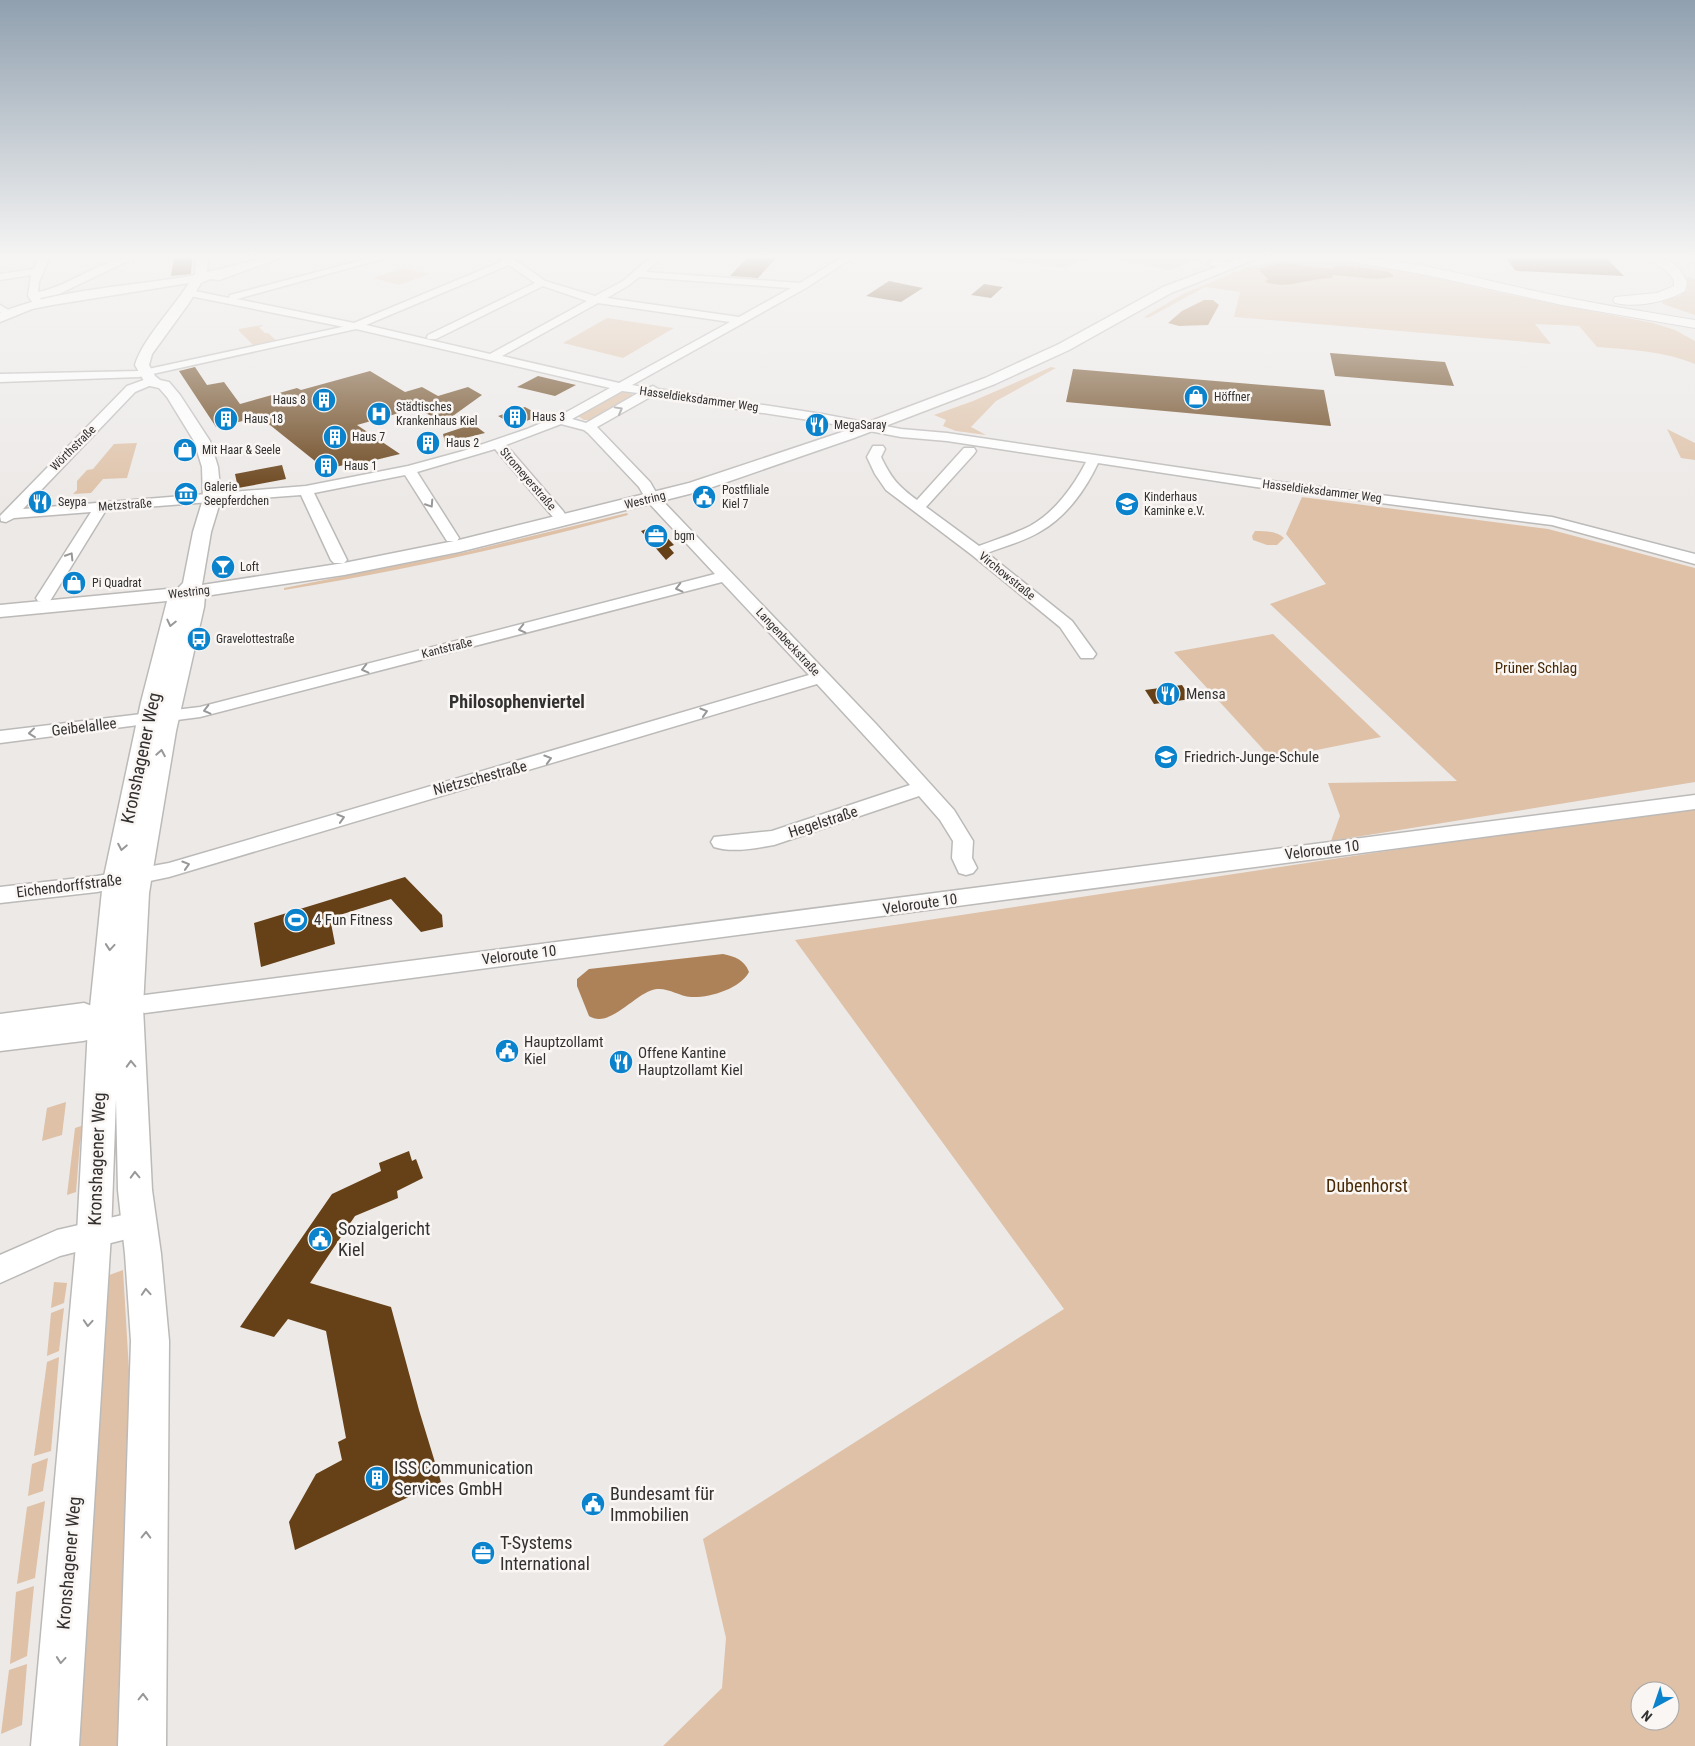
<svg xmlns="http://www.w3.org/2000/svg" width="1695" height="1746" font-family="'Roboto Condensed',sans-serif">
<rect width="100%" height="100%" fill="#ece9e7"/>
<!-- green -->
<g fill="#dec1a7" fill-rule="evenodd">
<path d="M983,258H1096L1062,267Z"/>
<path d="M1113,258H1201L1169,270Z"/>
<path d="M1279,260H1342L1387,267L1515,296L1653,323L1675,330L1695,341V364C1664,351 1631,350 1597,347L1579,326L1535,324L1551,344L1234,317L1240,292L1205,287L1148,318L1144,317L1183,294L1243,269Z"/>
<path d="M403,268L429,274L399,285L373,278Z"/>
<path d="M1681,275L1695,279V315L1663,304L1662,301L1679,296L1687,290L1686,280Z"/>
<path d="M607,318L674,328L623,358L563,343Z"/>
<path d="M262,325L263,326L259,327L265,333H268L277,341L254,346L239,331V329Z"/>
<path d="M1051,367L1056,368L996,401L971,427L986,435L956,431L943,426L946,420L934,415L973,401Z"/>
<path d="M625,392L632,394V396L590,420H584L578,416L619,393Z"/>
<path d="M1667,429L1695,443V460L1681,458Z"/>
<path d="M137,443L127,478L103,479L91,493L73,494L77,490V481L87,470L93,469L114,444Z"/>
<path d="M1302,497L1548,529L1695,568V782L1331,841L1340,816L1328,783L1457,781L1270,604L1326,584L1286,534Z"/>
<path d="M627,513L628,515C515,546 400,571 284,590V588L466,552Z"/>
<path d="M1255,531C1265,531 1276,531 1284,538L1277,545H1267L1253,540L1252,536Z"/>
<path d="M1273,634L1381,737L1272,759L1174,652Z"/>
<path d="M1695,809V1746H663L722,1688L726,1638L703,1539L1064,1309L795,940L1559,825ZM1640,1691H1670V1721H1640Z"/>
<path d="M66,1102L62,1135L42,1141L47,1108Z"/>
<path d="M84,1125L80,1143L76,1192L67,1195L75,1128Z"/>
<path d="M123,1270L131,1404L123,1746H79L77,1683L104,1277Z"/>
<path d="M54,1282L67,1283L64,1303L51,1308Z"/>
<path d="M64,1308L59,1351L47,1356L51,1313Z"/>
<path d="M59,1357L51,1451L34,1456L47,1362Z"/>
<path d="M48,1458L43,1491L28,1496L32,1464Z"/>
<path d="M45,1501L35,1578L17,1584L27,1507Z"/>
<path d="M34,1586L27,1656L10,1664L16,1592Z"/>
<path d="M27,1664L22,1725L1,1734L9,1670Z"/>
</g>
<!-- water -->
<g fill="#ad8259">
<path d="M1282,263L1332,269L1335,266L1344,265L1390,272L1394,277L1376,279L1333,275L1332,278C1309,278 1288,290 1265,282L1268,279L1258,269Z"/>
<path d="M1204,300H1213L1219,305L1208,325L1179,326L1168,323L1182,311Z"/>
<path d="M723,954C735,957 744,959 749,972C740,989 709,998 691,997C679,996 669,988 657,989C636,991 610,1030 589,1016L577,986V979L589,969Z"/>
</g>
<!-- building -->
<g fill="#664016">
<path d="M174,258H192L191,274L171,276Z"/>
<path d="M747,258H776L758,278L730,276Z"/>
<path d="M1506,258H1606L1624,276L1518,271L1515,270Z"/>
<path d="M889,281L923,288L901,302L866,296Z"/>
<path d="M983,285L984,284L1003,287L991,298L971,295Z"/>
<path d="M1330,353L1445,362L1454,386L1335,376Z"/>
<path d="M195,367L207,385L224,382L240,404L297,388L301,390L370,371L405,392L422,387L438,396L468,387L482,395L443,423L417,408L357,425L400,454L355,465L354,463L325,469L260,417L216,427L179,371Z"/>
<path d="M1073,369L1324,390L1331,426L1066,402Z"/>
<path d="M538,376L576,385L555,396L517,387Z"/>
<path d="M525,407L541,416L514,425L498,416Z"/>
<path d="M473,424L485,433L445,443L443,434Z"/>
<path d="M282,465L286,479L238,488L235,474Z"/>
<path d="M653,527L658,528L674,545L669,547L674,553L666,560L641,531Z"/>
<path d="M1182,685L1191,699L1154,704L1145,690Z"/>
<path d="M405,877L442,915L443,927L421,932L391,899L330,918L335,944L261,967L254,923Z"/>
<path d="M409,1151L412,1161L416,1159L423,1178L397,1191L398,1198L355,1216L310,1283L391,1307L419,1410L441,1482L295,1550L289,1522L316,1474L342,1460L338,1442L346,1438L326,1331L288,1319L274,1337L240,1327L332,1194L381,1171L379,1163Z"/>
</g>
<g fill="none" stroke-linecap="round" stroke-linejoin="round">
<!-- minor casing -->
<g stroke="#bcbab8" stroke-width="3">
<g id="minor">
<path d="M39,258H49L39,282L38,292C71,286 101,258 134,258L59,294L40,298L44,304L39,307L35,306L28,296L31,275L0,280V274L34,269Z"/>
<path d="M370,258H386L237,299L354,323L503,261L501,258L514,259L545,281L595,296L623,281L650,258H660L646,272L800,283L841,258H852L806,288L632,385L648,388L653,386L658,389L822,414L901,429L947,433L1256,479L1552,517L1695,554V564L1552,525L1256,487L1098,463C1086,489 1066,517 1041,531C1025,541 1005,546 987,553L1072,621L1096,654L1093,658H1081L1060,627L972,555L886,490L875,474L867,457L873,446H883L885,449L881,457C891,478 898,486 917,500L964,448H974L976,451L974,454L926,507L979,546C995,540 1014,534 1030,526C1054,513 1074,486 1086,462L947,441L901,437L822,422L652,396L597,427L650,482L658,496L876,724L954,810L973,841L972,858L977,868L973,873L966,875L959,873L952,858L953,841L940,820L919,796L774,845C755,848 733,853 714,847L711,842L714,837L772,831L910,785L817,684L169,877L97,892L0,903V887L97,876L169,863L809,675L722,582L200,717L0,743V731L200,707L715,574L647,501L639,487L588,433L584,430L561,424L506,445L563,511L565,514L563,517H553L495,449L417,472L459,538L457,541H447L405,475L314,493L347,560L344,563H334L331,560L301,495L106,510L50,601H38L36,598L91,512L14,518L6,522L1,521L0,516L127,386L152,377L158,381L156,383L135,392L23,509L306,486L408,466L463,451L527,429L563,414L610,388L356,329L139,377L0,382V374L139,371L342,327H344L190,296L185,293L190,290L229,298L230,295ZM509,265L535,283L428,335L427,337L428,339H436L543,286L587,301L490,354L366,325ZM639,277H640L791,288L739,317L607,298L629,285ZM598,303L730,322L619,383L502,356ZM622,391L638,393L586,423L572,419Z"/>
<path d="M1213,260L1225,261L1230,265L1226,270H1220V266L1210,265L1208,263Z"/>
<path d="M0,305L15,314L14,316H6L0,312Z"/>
<path d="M1695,795V809L145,1013L137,1011L133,1004L137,997L145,995Z"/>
<path d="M84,1003L92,1006L96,1013L93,1019L103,1017L112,1020L115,1027L112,1034L83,1041L0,1051V1014Z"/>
<path d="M140,1211L150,1215L154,1224L150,1233L60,1256L0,1283V1255L57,1230Z"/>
</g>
</g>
<!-- major casing -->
<g stroke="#bcbab8" stroke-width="3">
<path id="major" d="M196,258H208L207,272C232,267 255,258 280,258L219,280L210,279L201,283L189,303L152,354L149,365L155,376L160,380L169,382L180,395L210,441L218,467L221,499L211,532L202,585L344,563L459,540L689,483L842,432L985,378L1059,344L1163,287L1240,258H1258L1171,293L1069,350L995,384L854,438L701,491L459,552L344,575L205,596L204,607L176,731L149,893L143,1007L152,1190L161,1254L169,1341L166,1746H118L131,1341L125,1254L118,1190L116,1099L111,1234L79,1746H31L77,1234L88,1027L103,881L141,702L167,601L0,617V605L178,588L183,583L193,532L203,499L202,467L194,441L167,397L159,388L150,386L144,381L135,365C142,340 174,307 189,283L52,305L32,309L0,322V313C59,288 132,287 195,275Z"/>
</g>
<!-- highway casing -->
<g stroke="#bcbab8" stroke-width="2">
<g id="highway">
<path d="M1348,258C1411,258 1473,278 1535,291C1588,303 1641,311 1695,320V328L1562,305L1427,275L1354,262Z"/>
<path d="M1651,258C1670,258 1679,265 1687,282L1685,291C1666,302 1637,308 1615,303L1613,300L1615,297L1657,293L1674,286C1676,274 1658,267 1651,258Z"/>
</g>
</g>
<!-- minor -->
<use href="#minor" fill="#fff" fill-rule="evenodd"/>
<!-- major -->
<use href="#major" fill="#fff" fill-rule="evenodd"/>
<!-- highway -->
<use href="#highway" fill="#fff" fill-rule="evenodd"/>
</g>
<!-- one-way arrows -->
<defs><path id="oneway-chevron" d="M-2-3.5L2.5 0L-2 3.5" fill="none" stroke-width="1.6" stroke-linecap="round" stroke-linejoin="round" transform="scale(1.25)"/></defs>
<g stroke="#989898">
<use href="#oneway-chevron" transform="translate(619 410) rotate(-29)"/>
<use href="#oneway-chevron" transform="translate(430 504) rotate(57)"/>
<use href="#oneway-chevron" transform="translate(70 556) rotate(-58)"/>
<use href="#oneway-chevron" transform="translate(679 588) rotate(166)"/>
<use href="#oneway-chevron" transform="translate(171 623) rotate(103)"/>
<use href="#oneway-chevron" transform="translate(522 629) rotate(166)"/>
<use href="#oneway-chevron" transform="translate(365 669) rotate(166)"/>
<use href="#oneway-chevron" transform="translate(207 710) rotate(166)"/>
<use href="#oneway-chevron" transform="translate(704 712) rotate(-17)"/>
<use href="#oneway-chevron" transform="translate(32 733) rotate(174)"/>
<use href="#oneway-chevron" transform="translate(161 753) rotate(-80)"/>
<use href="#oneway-chevron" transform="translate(548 759) rotate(-17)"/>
<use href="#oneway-chevron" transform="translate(341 818) rotate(-17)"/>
<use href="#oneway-chevron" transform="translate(122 847) rotate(101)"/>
<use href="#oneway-chevron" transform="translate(186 865) rotate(-17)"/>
<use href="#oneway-chevron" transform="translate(110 947) rotate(95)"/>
<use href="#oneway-chevron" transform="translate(131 1064) rotate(-92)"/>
<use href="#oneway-chevron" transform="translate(135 1175) rotate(-92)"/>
<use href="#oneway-chevron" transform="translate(146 1292) rotate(-94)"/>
<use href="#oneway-chevron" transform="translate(88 1323) rotate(94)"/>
<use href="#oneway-chevron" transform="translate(146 1535) rotate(-89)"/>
<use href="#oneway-chevron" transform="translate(61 1660) rotate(95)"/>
<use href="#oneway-chevron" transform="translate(143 1697) rotate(-89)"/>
</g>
<!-- sky -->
<linearGradient id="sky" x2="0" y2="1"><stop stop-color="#90a0af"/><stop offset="0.51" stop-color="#f6f5f4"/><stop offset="1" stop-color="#f6f5f4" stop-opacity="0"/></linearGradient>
<rect width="1695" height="503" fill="url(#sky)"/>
<!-- icons -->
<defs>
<g id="shop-disc" transform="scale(1.25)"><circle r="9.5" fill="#0b83cc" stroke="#f9f6f4"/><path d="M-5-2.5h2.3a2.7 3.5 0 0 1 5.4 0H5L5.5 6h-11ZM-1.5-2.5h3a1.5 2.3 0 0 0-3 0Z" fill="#fff"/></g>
<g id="building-disc" transform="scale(1.25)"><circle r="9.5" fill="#0b83cc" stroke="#f9f6f4"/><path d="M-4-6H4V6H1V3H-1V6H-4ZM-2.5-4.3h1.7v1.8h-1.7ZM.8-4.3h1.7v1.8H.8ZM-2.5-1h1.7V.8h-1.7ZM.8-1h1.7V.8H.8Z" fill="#fff"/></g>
<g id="hospital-disc" transform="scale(1.25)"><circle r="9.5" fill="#0b83cc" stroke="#f9f6f4"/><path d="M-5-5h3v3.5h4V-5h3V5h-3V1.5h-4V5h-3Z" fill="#fff"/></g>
<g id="restaurant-disc" transform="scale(1.25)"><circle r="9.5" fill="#0b83cc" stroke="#f9f6f4"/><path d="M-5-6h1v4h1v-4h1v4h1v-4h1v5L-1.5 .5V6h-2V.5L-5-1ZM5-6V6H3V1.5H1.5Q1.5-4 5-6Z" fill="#fff"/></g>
<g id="museum-disc" transform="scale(1.25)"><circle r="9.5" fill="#0b83cc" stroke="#f9f6f4"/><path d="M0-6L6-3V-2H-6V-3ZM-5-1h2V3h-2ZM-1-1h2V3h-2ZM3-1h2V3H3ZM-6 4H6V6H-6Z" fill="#fff"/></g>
<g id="civic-disc" transform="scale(1.25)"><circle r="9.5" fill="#0b83cc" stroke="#f9f6f4"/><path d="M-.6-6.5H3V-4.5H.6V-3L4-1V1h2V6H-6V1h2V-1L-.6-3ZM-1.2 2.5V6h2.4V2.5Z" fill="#fff"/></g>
<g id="school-disc" transform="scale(1.25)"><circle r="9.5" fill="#0b83cc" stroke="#f9f6f4"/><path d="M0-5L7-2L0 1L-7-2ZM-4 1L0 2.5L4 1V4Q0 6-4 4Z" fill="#fff"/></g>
<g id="office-disc" transform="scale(1.25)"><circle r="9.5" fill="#0b83cc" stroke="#f9f6f4"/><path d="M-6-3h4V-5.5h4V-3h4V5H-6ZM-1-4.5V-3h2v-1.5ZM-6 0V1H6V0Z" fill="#fff"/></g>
<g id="bar-disc" transform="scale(1.25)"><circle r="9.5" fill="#0b83cc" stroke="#f9f6f4"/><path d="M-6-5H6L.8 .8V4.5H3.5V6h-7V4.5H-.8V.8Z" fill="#fff"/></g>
<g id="bus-disc" transform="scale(1.25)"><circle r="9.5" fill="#0b83cc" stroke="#f9f6f4"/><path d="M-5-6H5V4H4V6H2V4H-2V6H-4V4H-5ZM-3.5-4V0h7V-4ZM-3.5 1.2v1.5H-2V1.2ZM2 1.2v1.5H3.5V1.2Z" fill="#fff"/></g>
<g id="stadium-disc" transform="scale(1.25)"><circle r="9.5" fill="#0b83cc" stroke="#f9f6f4"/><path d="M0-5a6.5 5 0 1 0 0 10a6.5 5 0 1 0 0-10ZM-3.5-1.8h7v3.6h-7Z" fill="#fff"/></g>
</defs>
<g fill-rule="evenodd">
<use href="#shop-disc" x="1196" y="397"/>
<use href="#building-disc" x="324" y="400"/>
<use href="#hospital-disc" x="379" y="414"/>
<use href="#building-disc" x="515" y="417"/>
<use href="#building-disc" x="226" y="419"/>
<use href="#restaurant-disc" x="817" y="425"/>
<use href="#building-disc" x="335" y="437"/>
<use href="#building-disc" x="428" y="443"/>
<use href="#shop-disc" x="185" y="450"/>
<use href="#building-disc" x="326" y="466"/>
<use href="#museum-disc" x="186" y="494"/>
<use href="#civic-disc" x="704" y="497"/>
<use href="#restaurant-disc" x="40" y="502"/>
<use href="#school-disc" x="1127" y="504"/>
<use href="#office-disc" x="656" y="536"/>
<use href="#bar-disc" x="223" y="567"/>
<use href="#shop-disc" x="74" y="583"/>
<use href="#bus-disc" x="199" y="639"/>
<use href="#restaurant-disc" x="1168" y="694"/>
<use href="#school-disc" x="1166" y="757"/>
<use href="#stadium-disc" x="296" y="920"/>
<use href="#civic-disc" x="507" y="1051"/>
<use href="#restaurant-disc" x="621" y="1062"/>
<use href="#civic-disc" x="320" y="1239"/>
<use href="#building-disc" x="377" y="1478"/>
<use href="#civic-disc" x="593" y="1504"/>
<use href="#office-disc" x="483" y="1553"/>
</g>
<g text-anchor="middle" stroke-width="5" stroke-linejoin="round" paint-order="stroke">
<!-- far-poi labels -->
<g font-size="12" fill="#323130" stroke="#f9f6f4" text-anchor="start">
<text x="1214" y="401">Höffner</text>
<text x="306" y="404" text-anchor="end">Haus 8</text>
<text x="396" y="411">Städtisches<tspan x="396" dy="14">Krankenhaus Kiel</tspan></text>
<text x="532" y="421">Haus 3</text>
<text x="244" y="423">Haus 18</text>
<text x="834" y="429">MegaSaray</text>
<text x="352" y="441">Haus 7</text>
<text x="446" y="447">Haus 2</text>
<text x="202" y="454">Mit Haar &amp; Seele</text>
<text x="344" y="470">Haus 1</text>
<text x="204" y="491">Galerie<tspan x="204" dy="14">Seepferdchen</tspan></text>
<text x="722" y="494">Postfiliale<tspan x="722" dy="14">Kiel 7</tspan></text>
<text x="1144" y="501">Kinderhaus<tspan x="1144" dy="14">Kaminke e.V.</tspan></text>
<text x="58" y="506">Seypa</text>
<text x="674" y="540">bgm</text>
<text x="240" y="571">Loft</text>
<text x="92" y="587">Pi Quadrat</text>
<text x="216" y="643">Gravelottestraße</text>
</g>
<!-- far-street labels -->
<g font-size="12" fill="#323130" stroke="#f9f6f4">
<text transform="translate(699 399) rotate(8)" y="4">Hasseldieksdammer Weg</text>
<text transform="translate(73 448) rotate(-45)" y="4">Wörthstraße</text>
<text transform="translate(528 479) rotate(49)" y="4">Stromeyerstraße</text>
<text transform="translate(1322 491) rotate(7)" y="4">Hasseldieksdammer Weg</text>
<text transform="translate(645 500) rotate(-14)" y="4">Westring</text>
<text transform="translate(125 505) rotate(-4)" y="4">Metzstraße</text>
<text transform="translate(1007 576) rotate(39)" y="4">Virchowstraße</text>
<text transform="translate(189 592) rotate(-7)" y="4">Westring</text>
<text transform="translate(788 642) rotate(47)" y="4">Langenbeckstraße</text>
<text transform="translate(447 648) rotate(-14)" y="4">Kantstraße</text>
</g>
<!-- park labels -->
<g font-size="15" fill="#482a07" stroke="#f9f6f4">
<text x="1536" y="673">Prüner Schlag</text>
</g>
<!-- poi labels -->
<g font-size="15" fill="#323130" stroke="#f9f6f4" text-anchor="start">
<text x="1186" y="699">Mensa</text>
<text x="1184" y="762">Friedrich-Junge-Schule</text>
<text x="314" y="925">4 Fun Fitness</text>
<text x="524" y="1047">Hauptzollamt<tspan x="524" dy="17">Kiel</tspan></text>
<text x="638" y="1058">Offene Kantine<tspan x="638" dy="17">Hauptzollamt Kiel</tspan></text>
</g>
<!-- street labels -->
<g font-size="15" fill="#323130" stroke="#f9f6f4">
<text transform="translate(84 727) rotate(-7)" y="5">Geibelallee</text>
<text transform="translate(480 778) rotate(-15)" y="5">Nietzschestraße</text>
<text transform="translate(823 822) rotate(-18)" y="5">Hegelstraße</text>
<text transform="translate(1322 850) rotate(-7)" y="5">Veloroute 10</text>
<text transform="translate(69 886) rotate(-7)" y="5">Eichendorffstraße</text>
<text transform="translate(920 904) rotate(-8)" y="5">Veloroute 10</text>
<text transform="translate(519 955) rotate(-7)" y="5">Veloroute 10</text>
</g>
<!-- quarter labels -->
<g font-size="18" font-weight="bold" fill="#323130" stroke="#f9f6f4">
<text x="517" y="708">Philosophenviertel</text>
</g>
<!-- near-street labels -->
<g font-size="18" fill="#323130" stroke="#f9f6f4">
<text transform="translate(141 758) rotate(-78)" y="6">Kronshagener Weg</text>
<text transform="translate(97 1159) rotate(-88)" y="6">Kronshagener Weg</text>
<text transform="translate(69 1563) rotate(-85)" y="6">Kronshagener Weg</text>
</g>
<!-- near-park labels -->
<g font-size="18" fill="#482a07" stroke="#f9f6f4">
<text x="1367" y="1192">Dubenhorst</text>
</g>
<!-- near-poi labels -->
<g font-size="18" fill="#323130" stroke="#f9f6f4" text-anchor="start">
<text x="338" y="1235">Sozialgericht<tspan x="338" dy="21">Kiel</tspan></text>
<text x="394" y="1474">ISS Communication<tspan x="394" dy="21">Services GmbH</tspan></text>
<text x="610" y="1500">Bundesamt für<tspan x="610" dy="21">Immobilien</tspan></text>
<text x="500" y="1549">T-Systems<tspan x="500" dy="21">International</tspan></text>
</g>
</g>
<!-- north arrow -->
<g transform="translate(1655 1706) rotate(220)"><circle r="24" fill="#f9f6f4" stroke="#a9a7a6"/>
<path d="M0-4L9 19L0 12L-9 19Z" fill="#0b83cc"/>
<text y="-8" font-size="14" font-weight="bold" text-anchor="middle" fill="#323130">N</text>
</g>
</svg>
